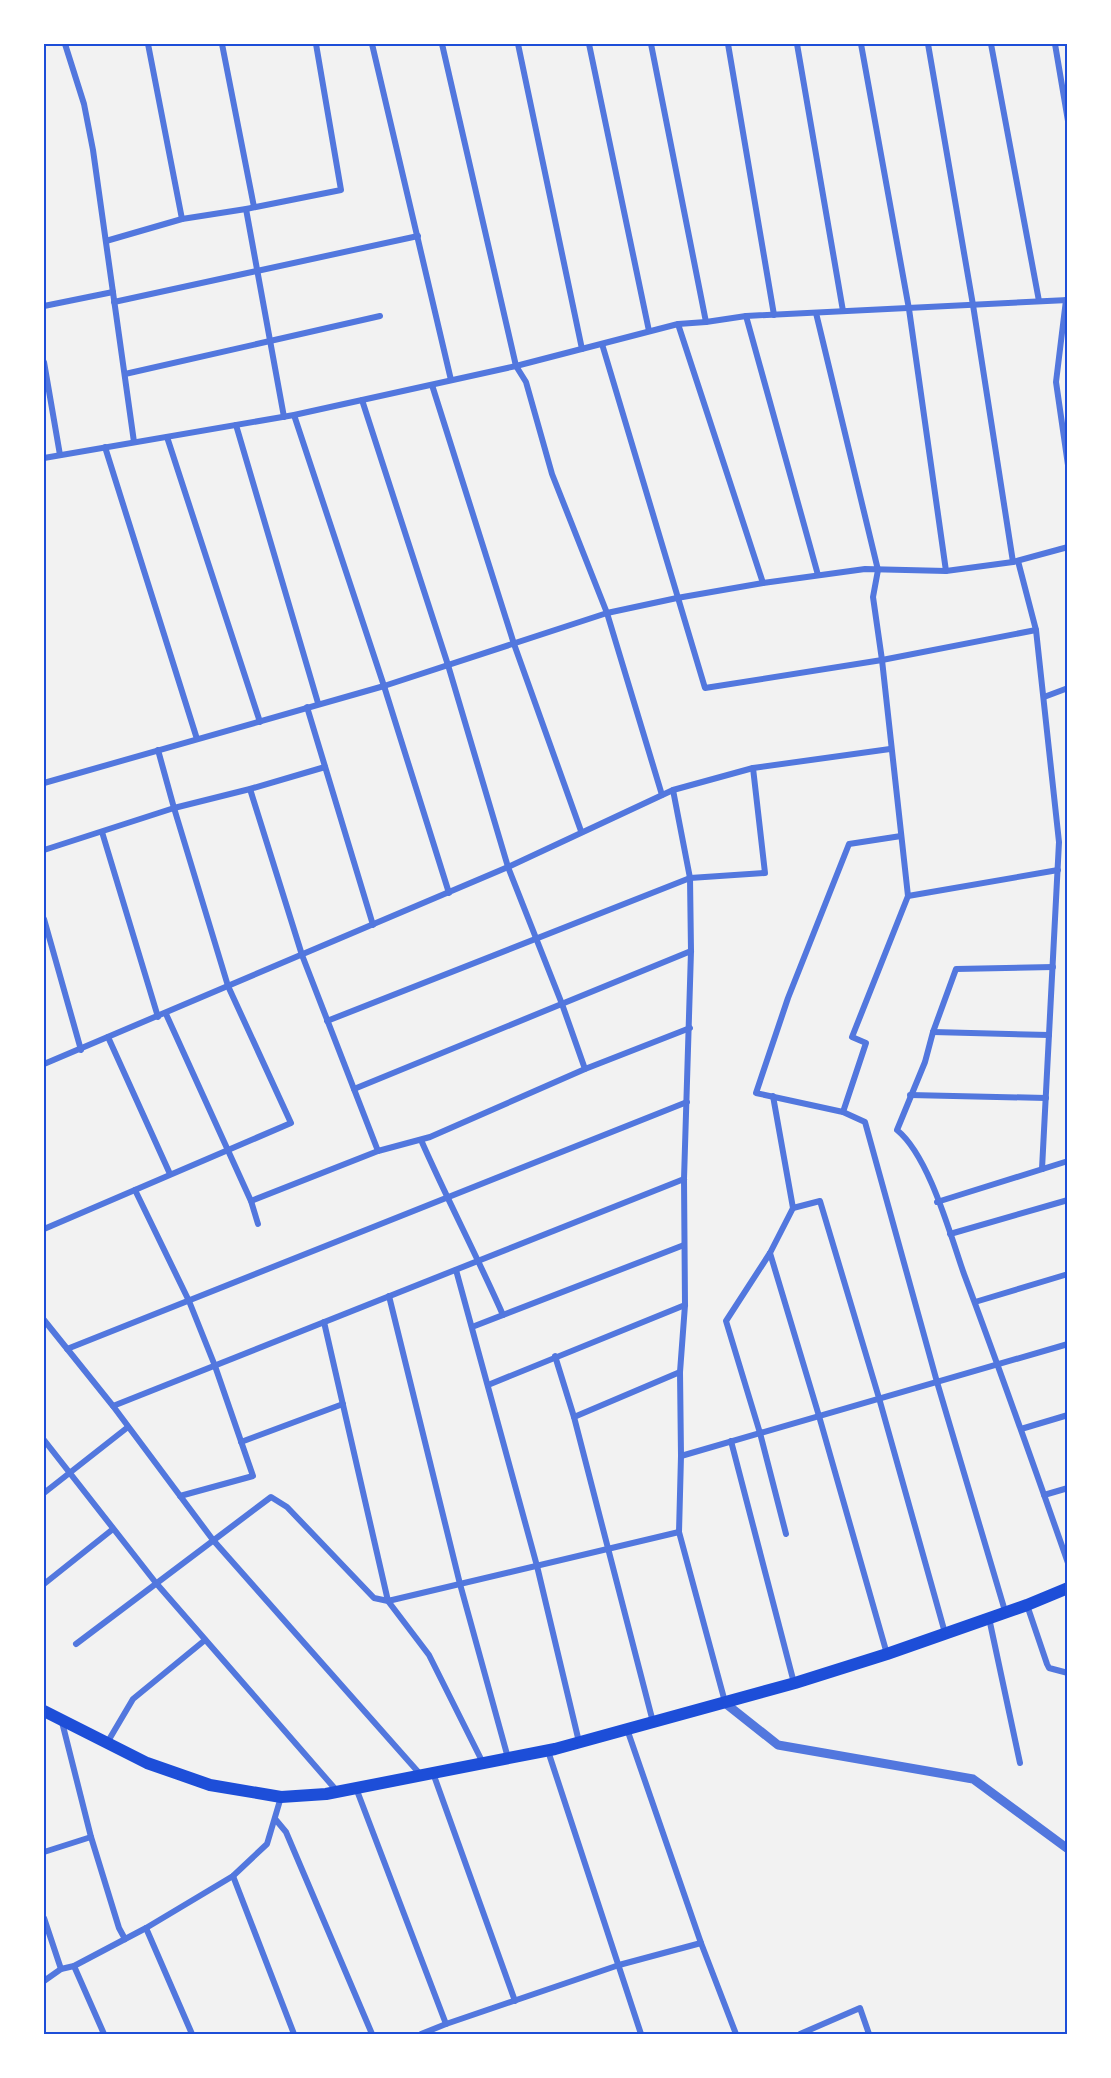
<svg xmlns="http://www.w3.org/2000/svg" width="1111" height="2078" font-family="'Exo 2',sans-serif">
<rect width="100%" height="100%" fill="#f2f2f2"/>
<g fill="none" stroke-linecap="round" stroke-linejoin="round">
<!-- minor -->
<g stroke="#5277de" stroke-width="6">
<path d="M65,44L84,104L93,150L134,442"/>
<path d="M148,44L182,219"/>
<path d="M222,44L254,207"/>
<path d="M372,44L451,380"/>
<path d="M442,44L516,366L526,382L552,474L607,613L662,795"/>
<path d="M518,44L582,349"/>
<path d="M589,44L649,331"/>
<path d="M651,44L706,322"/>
<path d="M728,44L774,315"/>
<path d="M797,44L843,311"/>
<path d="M861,44L909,309L946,571"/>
<path d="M928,44L973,305L1013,562"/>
<path d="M991,44L1039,301"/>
<path d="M1055,44L1068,121"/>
<path d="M246,209L284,417"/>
<path d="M106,241L182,219L246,209L341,190L316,44"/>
<path d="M1066,300L1056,382L1068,465"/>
<path d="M114,302L418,236"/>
<path d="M44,306L113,292"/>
<path d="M816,313L878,570L873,597L882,660L908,896L852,1037L866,1043L843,1112"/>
<path d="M746,316L818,575"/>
<path d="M678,324L763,583"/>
<path d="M602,344L705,688L882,660L1036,630"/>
<path d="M44,362L60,455"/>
<path d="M125,374L380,316"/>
<path d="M432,385L514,644L581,831"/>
<path d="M362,400L448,665L508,867L562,1004L585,1069"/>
<path d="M294,415L384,686L449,893"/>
<path d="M236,425L318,703"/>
<path d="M167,437L260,722"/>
<path d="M105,447L197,739"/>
<path d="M44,458L294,415L516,366L678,324L706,322L746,316L1068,300"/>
<path d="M1018,561L1036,630L1059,842L1042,1169"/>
<path d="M1044,697L1068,688"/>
<path d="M307,707L373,925"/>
<path d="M44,783L384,686L607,613L677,598L763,583L865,569L946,571L1013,562L1068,547"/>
<path d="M250,789L302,955L378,1151"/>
<path d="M673,790L690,878L691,951L684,1179L685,1305L680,1372L681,1456L679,1532L725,1702"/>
<path d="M102,832L158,1017"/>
<path d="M901,836L849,844L788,998L756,1093L843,1112L865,1122L937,1382L1005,1611"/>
<path d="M44,850L174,808L250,789L325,767"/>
<path d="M908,896L1058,870"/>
<path d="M44,919L81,1050"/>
<path d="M1053,967L956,969L933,1032L925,1062L897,1130C929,1156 950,1234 964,1274C1000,1370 1034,1466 1068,1563"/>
<path d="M166,1014L251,1201L258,1224"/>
<path d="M327,1021L690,878L765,873L753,768"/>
<path d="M933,1032L1049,1035"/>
<path d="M108,1037L170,1174"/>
<path d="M44,1064L508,867L673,790L753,768L890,749"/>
<path d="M354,1089L691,951"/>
<path d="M910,1095L1046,1098"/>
<path d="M773,1096L793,1208L820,1201L879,1398L945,1633"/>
<path d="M421,1140C447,1199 477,1256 503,1315"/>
<path d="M135,1190L189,1301L215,1366L253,1476L180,1496"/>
<path d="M251,1201L378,1151L430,1137L585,1069L690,1028"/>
<path d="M937,1202L1068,1161"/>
<path d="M44,1229L291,1123L228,986L174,808L158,750"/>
<path d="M950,1234L1068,1200"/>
<path d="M770,1253L819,1416L887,1654"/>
<path d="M456,1270L537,1566L579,1742"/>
<path d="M389,1296L460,1584L508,1758"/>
<path d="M975,1302L1068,1274"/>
<path d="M44,1320L113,1406L213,1540L420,1774"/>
<path d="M324,1322L388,1601L679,1532"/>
<path d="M472,1327L684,1245"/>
<path d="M67,1349C274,1268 480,1183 687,1102"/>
<path d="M555,1356L574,1417L653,1722"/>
<path d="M488,1385L685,1305"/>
<path d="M113,1406L684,1179"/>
<path d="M574,1417L680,1372"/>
<path d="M1021,1429L1068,1415"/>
<path d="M44,1440L156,1583L337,1791"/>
<path d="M731,1441L794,1683"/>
<path d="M241,1442L343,1404"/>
<path d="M681,1456L1068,1344"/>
<path d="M44,1493L128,1427"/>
<path d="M1044,1495L1068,1488"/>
<path d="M786,1534L760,1433L726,1321L770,1253L793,1208"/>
<path d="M44,1584L113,1529"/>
<path d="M1027,1605L1047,1664L1049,1668L1068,1673"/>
<path d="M989,1618L1020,1763"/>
<path d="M76,1644L271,1497L287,1507L374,1598L388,1601L429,1655L483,1763"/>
<path d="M62,1722L91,1837L119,1928L125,1939"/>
<path d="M627,1729L701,1943L736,2034"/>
<path d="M107,1743L133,1699L205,1640"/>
<path d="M548,1751L641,2034"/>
<path d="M433,1773L515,2001"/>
<path d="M356,1788L446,2024"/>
<path d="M276,1820L286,1832L372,2034"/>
<path d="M44,1852L91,1837"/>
<path d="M233,1876L294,2034"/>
<path d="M44,1918L61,1969"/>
<path d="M146,1928L192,2034"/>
<path d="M74,1966L104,2034"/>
<path d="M44,1981L61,1969L74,1966L146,1928L233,1876L267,1844L281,1797"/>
<path d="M421,2034L446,2024L619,1965L701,1943"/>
<path d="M800,2034L860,2008L869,2034"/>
</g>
<!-- tertiary -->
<path stroke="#5277de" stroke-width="9" d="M725,1703L778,1745L973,1779L1068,1849"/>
<!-- primary -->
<path stroke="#1d4ed8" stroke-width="12" d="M44,1711L147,1763L210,1785L281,1797L326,1794L555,1749L795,1683L887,1654L1027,1605L1068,1588"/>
</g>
<!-- border -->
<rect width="1111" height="2078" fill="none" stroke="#ffffff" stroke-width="90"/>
<rect x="45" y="45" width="1021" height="1988" fill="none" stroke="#1d4ed8" stroke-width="2"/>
</svg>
